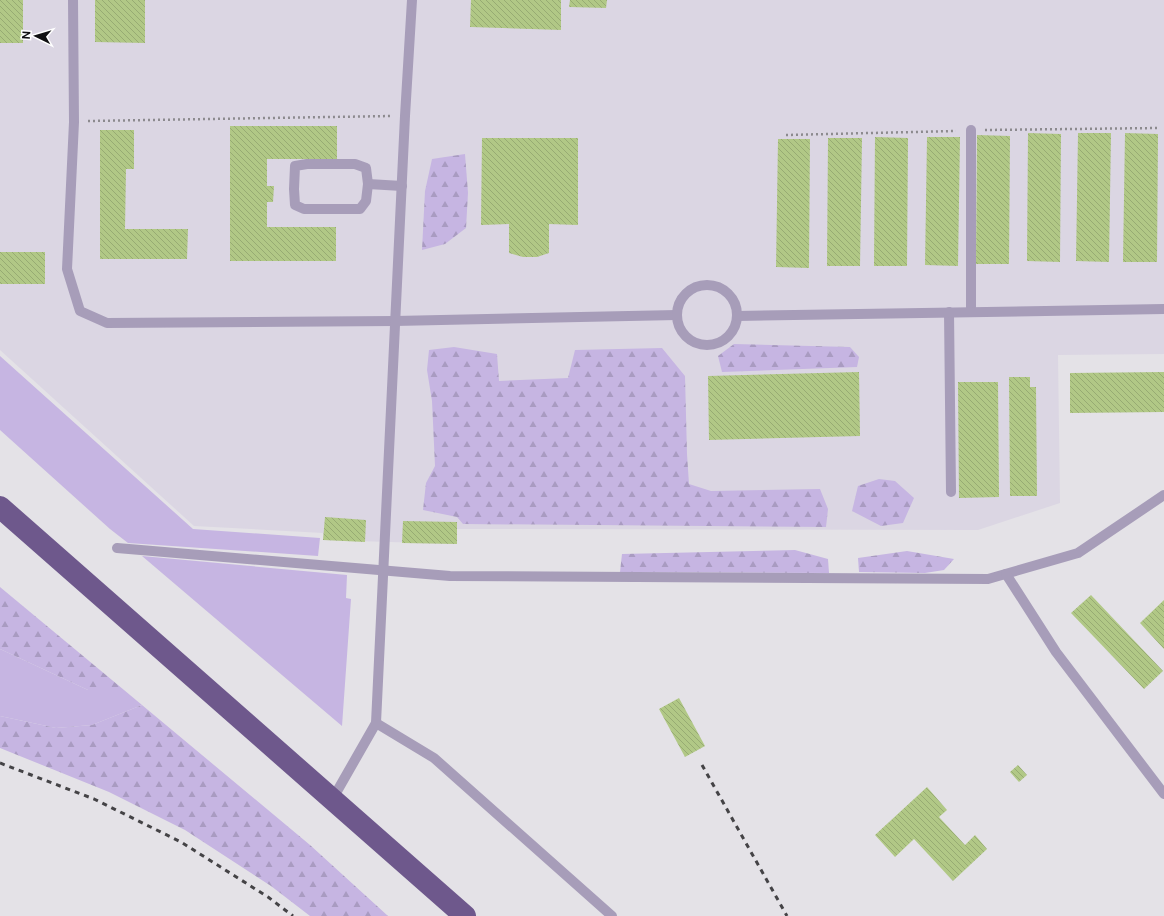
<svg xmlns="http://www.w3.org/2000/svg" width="1164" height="916" font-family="'Public Sans',sans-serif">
<defs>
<pattern id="forest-firs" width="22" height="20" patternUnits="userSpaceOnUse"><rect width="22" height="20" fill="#c6b5e2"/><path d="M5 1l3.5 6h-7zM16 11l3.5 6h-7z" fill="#a99bc1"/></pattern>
<pattern id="building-back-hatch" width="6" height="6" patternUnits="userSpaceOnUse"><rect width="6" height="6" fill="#b1c886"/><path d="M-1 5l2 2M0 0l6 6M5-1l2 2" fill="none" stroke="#97ab73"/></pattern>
</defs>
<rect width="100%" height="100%" fill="#e4e2e7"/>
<!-- built -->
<path fill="#dbd6e3" d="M0,0H1164V354L1058,355L1060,503L978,530L457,529V544L323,540V533L194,526L0,350Z"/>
<!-- grass -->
<g fill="#c6b5e2">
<path d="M0,356L193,529L320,538L318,556L128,543L110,529L0,430Z"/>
<path d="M142,556L347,575L346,598L351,599L342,726Z"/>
<path d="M0,649L88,690H124L142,705L92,725L56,728L0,716Z"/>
</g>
<!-- forest -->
<g fill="url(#forest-firs)">
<path d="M465,154L468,193L466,228L445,244L422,250L425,191L432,159Z"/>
<path d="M734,344L850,347L859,357L857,367L722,372L718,356Z"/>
<path d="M454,347L497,354L499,381L568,378L575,350L662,348L685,376L687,454L689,484L711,491L820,489L828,509L826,527L463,524L457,517L423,510L426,483L435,466L432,401L427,370L429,350Z"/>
<path d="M879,479L895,481L914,498L903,523L881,526L852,511L858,486Z"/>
<path d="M795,550L828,559L829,573L620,572L622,554Z"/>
<path d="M907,551L954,559L944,570L925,573L859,572L858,558Z"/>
<path d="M0,587L124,690H88L0,649Z"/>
<path d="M142,705L310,845L388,916H310L271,886L185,830L109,792L0,748V716L56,728L92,725Z"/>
</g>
<!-- building -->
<g fill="url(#building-back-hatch)">
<rect x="0" y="0" width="23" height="43"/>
<path d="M95,0H145V43L95,42Z"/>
<path d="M471,0H561V30L470,27Z"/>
<path d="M570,0H607L606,8L569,7Z"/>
<path d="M230,126H337V159H267V186H274L273,202H267V227H336V261H230Z"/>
<path d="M100,130H134V169H126L125,229H188L187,259H100Z"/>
<path d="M1028,133L1061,134L1060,262L1027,261Z"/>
<path d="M1078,133H1111L1109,262L1076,261Z"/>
<path d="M1125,133L1158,134L1157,262H1123Z"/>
<path d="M977,135L1010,136L1009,264H976Z"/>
<path d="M875,137L908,138L907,266H874Z"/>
<path d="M927,137H960L958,266L925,265Z"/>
<path d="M482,138H578V225L549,224V253L537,257H523L509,253V224L481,225Z"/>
<path d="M828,138H862L860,266H827Z"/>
<path d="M778,139H810L809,268L776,267Z"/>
<rect x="0" y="252" width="45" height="32"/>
<path d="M859,372L860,436L709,440L708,376Z"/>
<path d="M1164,372V412L1070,413V373Z"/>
<path d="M1009,377H1030V387H1036L1037,496H1010Z"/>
<path d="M958,382H998L999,497L959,498Z"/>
<path d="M325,517L366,520L365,542L323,540Z"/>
<path d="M403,521L457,522V544L402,543Z"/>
<path d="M1091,595L1163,671L1144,689L1071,613Z"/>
<path d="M1164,600V649L1140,623Z"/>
<path d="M679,698L705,746L685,757L659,709Z"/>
<path d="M1018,765L1027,775L1019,782L1010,772Z"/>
<path d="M927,787L947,810L939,817L965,845L975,835L987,849L953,881L914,839L895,857L875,835Z"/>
</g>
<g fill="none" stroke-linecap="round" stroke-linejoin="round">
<!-- path -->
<g stroke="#8c8a8e" stroke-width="2.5" stroke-dasharray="2 3" stroke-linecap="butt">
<path d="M88,121L391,116"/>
<path d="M985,130L1158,128"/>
<path d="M786,135L956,131"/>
</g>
<!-- service -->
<g stroke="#a79db9" stroke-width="10">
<path d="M73,0L74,122L67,269L80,311L107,323L395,321L677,315"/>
<path d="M307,164H355L366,168L368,184L366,201L360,209H304L295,205L294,189L295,166Z"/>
<path d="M368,184L402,186"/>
<circle cx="707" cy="315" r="30"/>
<path d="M949,312L951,492"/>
<path d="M971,312V130"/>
<path d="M737,316L1164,309"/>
<path d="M117,548L450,576L988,579L1078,553L1164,495"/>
<path d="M1006,574L1056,652L1164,794"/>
<path d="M376,723L434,758L612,916"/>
<path d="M332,800L376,723L405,116L412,0"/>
</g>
<!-- trunk -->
<path stroke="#6e588c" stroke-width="22" d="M0,507L465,916"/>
<!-- rail -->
<g stroke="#444346" stroke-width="3" stroke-dasharray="5 5" stroke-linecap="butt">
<path d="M0,763L94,799L181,842L268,897L293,916"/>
<path d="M702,765L787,916"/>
</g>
</g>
<!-- north arrow -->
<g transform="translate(36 36) rotate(275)" stroke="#ffffff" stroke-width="3" paint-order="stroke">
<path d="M0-3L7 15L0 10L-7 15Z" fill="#101012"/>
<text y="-6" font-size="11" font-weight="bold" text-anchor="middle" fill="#101012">N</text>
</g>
</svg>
